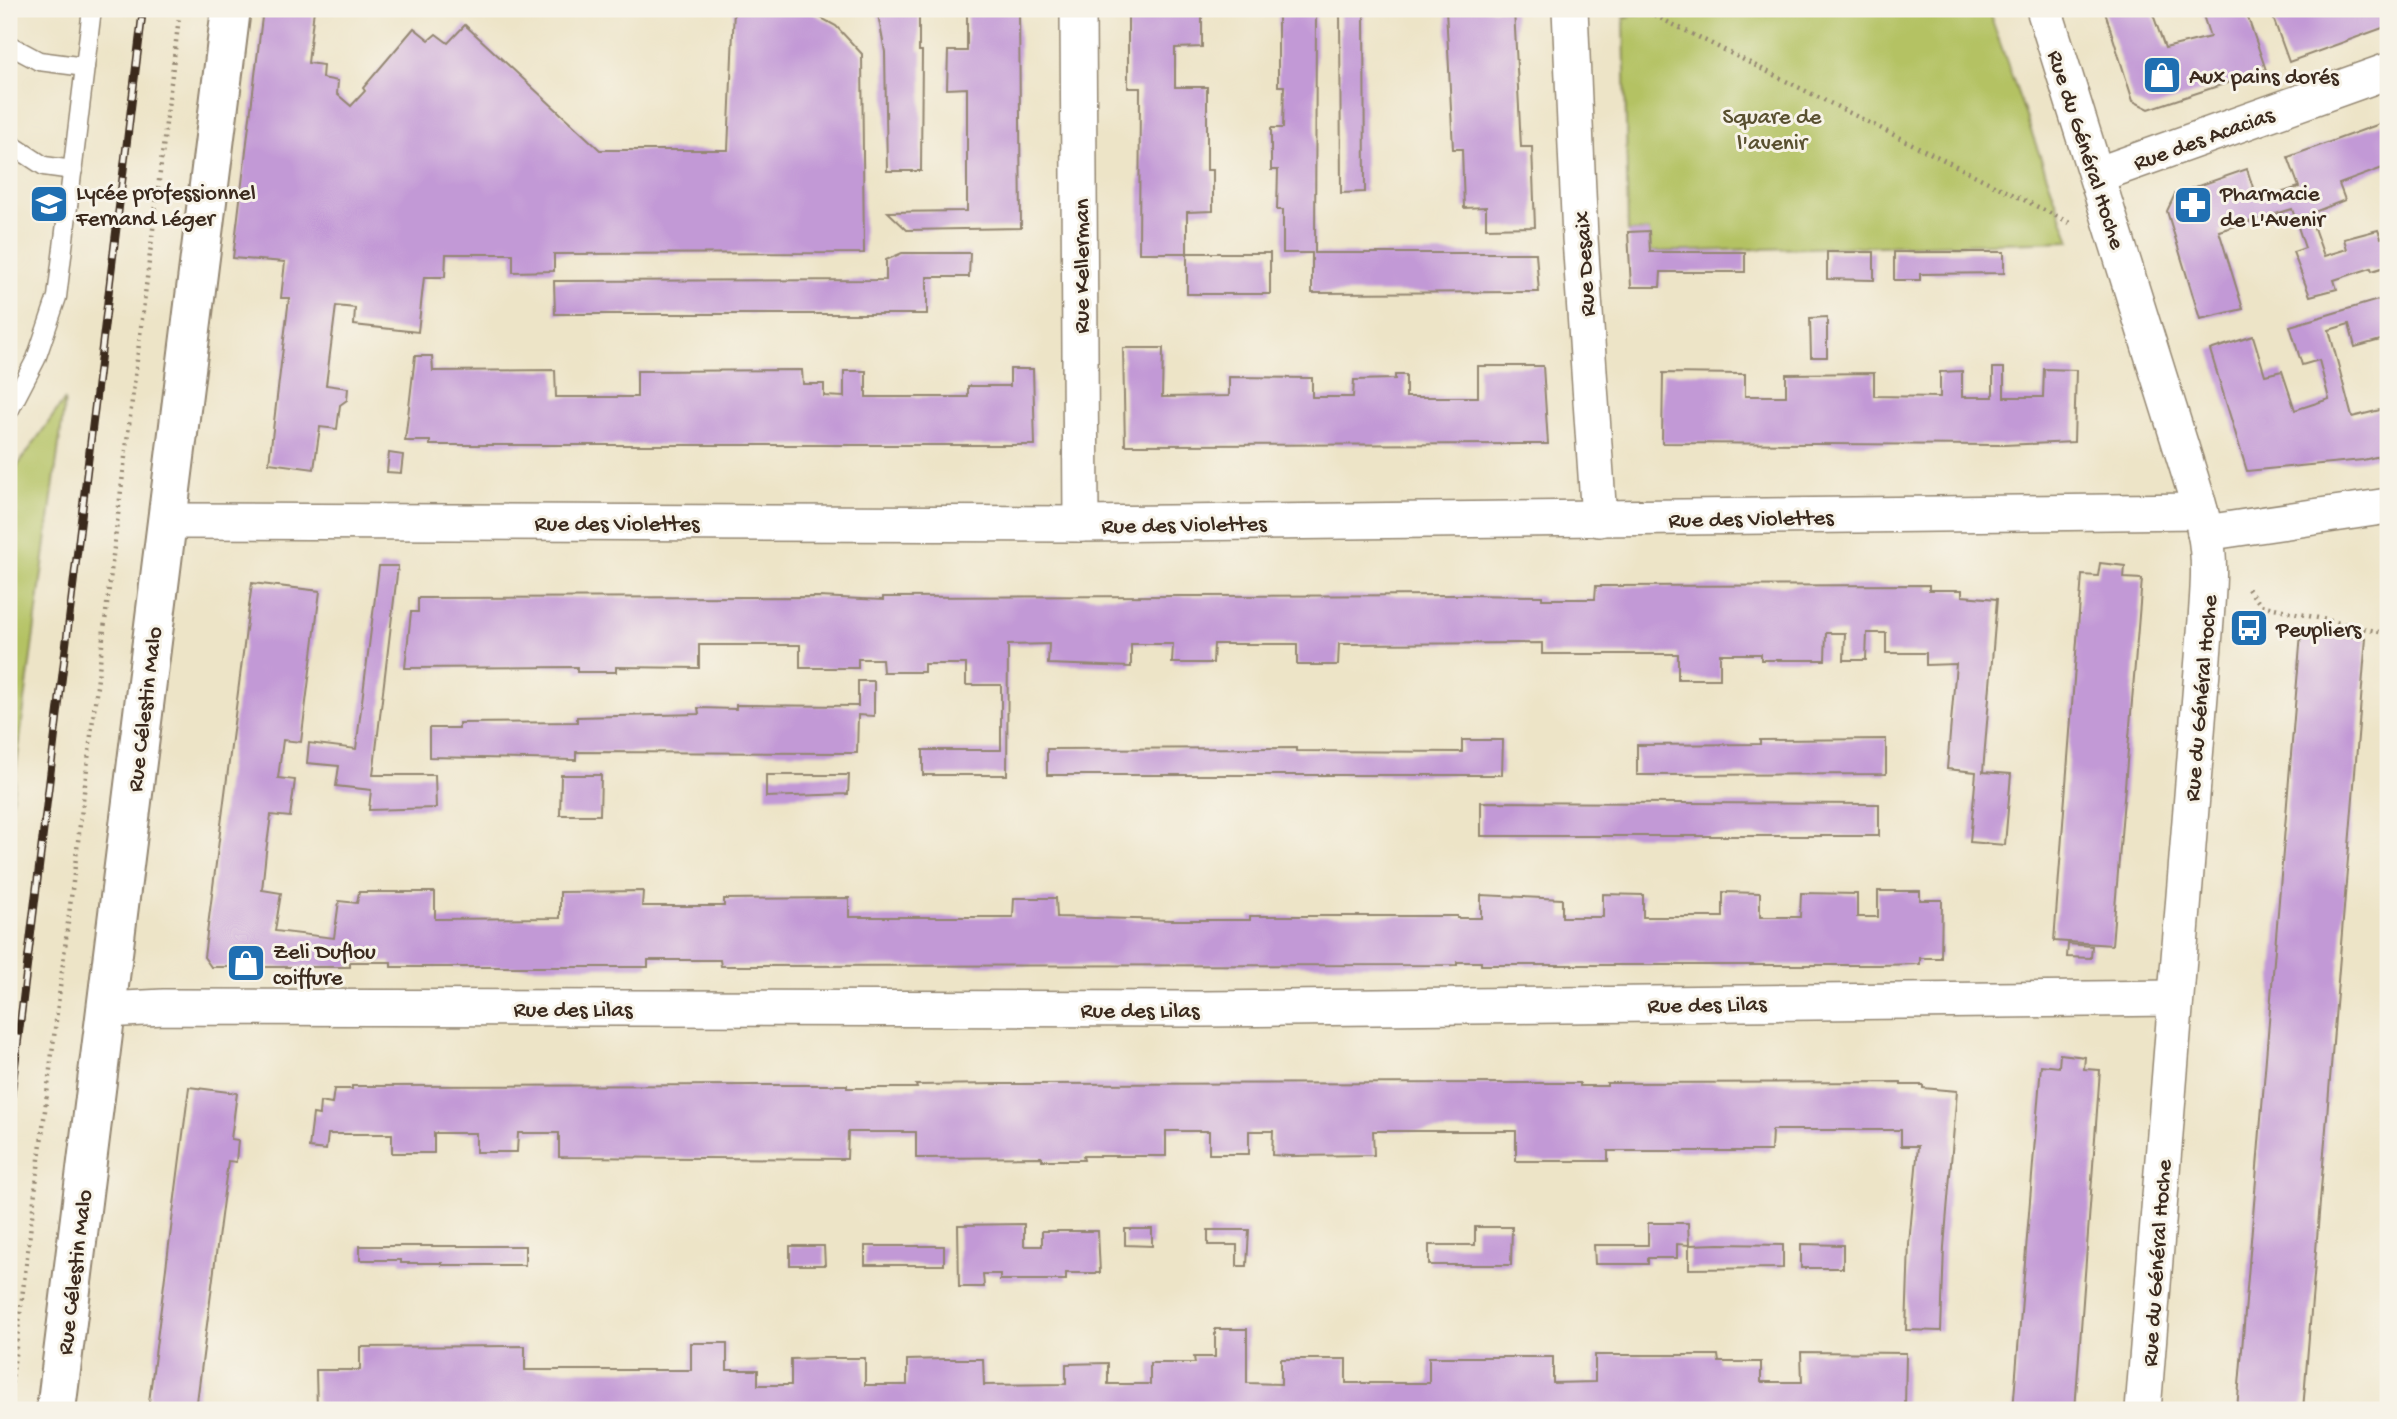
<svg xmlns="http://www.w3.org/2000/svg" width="2397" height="1419" font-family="'Gochi Hand',sans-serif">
<rect width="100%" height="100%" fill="#f7f3e8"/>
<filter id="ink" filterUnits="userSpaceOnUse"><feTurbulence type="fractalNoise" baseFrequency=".0143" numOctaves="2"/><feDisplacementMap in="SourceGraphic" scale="14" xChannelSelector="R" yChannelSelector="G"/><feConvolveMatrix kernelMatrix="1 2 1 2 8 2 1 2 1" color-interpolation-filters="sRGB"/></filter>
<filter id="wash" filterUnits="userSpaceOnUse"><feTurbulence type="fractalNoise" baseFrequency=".00686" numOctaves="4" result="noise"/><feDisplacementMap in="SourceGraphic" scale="28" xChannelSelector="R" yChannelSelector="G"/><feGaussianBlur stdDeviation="1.57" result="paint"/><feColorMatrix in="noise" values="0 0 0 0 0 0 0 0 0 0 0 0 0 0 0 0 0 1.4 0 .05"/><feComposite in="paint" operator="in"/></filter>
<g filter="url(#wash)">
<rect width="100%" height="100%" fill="#ede4c7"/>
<!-- green -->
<g fill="#b4c264" stroke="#787641" stroke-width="2">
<path d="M1653,9H1988L2070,241L1650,252L1649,231L1628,232L1624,18Z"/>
<path d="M65,399L9,822V478Z"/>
</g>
<g id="blocks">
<!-- building -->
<g fill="#c299d6">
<path d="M263,9H314L308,63L323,65L322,78L338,81L337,94L351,106L365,91L363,88L414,28L429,40L436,34L448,43L465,25L600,150H728L734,9H805L836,26L862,54L864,253L554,254V271L513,272V254H446L445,277H424L418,332L354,325L355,308L336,306L326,385L348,388L347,400L340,405L337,429L320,427L314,469L269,463L289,298H281L285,262L233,258Z"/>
<path d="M877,9H913V14H919V51H922L921,171H887L885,52Z"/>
<path d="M967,9H1019L1021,228L907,230L888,212L967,211V88L947,89L948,51H967Z"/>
<path d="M1128,9H1202V47L1175,48V87H1207V170H1213V211L1187,212V253H1139L1140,88H1128Z"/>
<path d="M1278,9H1316L1315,253H1536L1539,292L1312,293V253H1283V210H1277L1278,170H1271V128H1283L1284,86H1278Z"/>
<path d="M1340,9H1364L1365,192L1341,193Z"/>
<path d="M1446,9H1514L1521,147H1532L1535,227L1486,228V207L1464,208L1462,149H1453Z"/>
<path d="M2104,9H2151L2165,48L2210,37L2201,9H2245L2266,70L2149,109L2133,101Z"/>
<path d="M2270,9H2388V26L2289,62Z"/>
<path d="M2388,121V166L2339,184L2345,200L2309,214L2324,256L2347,249L2344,239L2378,230L2381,238L2388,236V266L2372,271L2371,268L2334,280L2337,289L2310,296L2293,252L2305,248L2292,209L2219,231L2243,309L2200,319L2167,211L2175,194L2247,169L2257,200L2299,187L2288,157Z"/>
<path d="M1649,231L1650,252H1745V272H1661L1660,287H1631L1628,232Z"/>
<path d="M1827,252H1874V280L1827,279Z"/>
<path d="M1894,252H2004V273L1920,274V280H1894Z"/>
<path d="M902,253H970L969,277H927V314H555L554,281L886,280V260Z"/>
<rect x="1187" y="253" width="83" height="41"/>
<path d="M2388,297V338L2355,347L2349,324L2329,330L2352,417L2388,408V454L2363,460L2247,471L2210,350L2253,336L2265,375L2282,371L2295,410L2329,399L2319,360L2302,365L2290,326Z"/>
<path d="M1827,317V357H1811L1810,318Z"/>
<path d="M1123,348H1163L1162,397L1229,396V377L1312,378V397H1353L1354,380L1395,379V375H1406V397H1478V366H1543L1548,444L1125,445Z"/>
<path d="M415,356H432L433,371L555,370L556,397H637V371L802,370L803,384H824V396L844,397V371H866V397H968V386H1010V369H1033L1035,445H430V441H405Z"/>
<path d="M1993,368H2004V397H2043L2044,369L2076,370L2074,442L2004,445L1662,443L1663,373L1745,374V396H1786V374L1874,373V396L1940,397V372L1962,371V397H1993Z"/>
<path d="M389,453L403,455L401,473L387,472Z"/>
<path d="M2100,563L2125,566L2124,578L2142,579L2112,945L2054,941L2082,575L2098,576Z"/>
<path d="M379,566H398L373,775H435L436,808L369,810L371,790L336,786L339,766L307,763L309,743L356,749Z"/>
<path d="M252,583L320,591L301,742L283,740L278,778L295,780L290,817L271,815L266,852L262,890L281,893L275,931L334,938L339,901L357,903L359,892H435V919L560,918V892L643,891L642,906H724V899L849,898V917H1013L1014,898H1056L1057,917L1172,920H1250V916H1457V918H1481V895L1562,899V917H1603V894L1643,895V917H1723V892L1760,893V917H1800L1801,893L1857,894V917H1878V891H1920V900H1942L1941,958H1920V964L1878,965H1481V962H1457V965L721,966L720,960H648V967H391V962H350V967H211L204,957Z"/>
<path d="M1929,585V590H1962V596L1997,599L1983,772L2011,774L2005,845L1970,842L1976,772L1947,769L1956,664L1926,665V653H1886V633H1867L1866,660H1844L1845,633H1826L1825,660H1761V654H1720V679H1678V654H1542V643L1339,644L1338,665H1297V644H1214L1213,663H1172L1173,644H1131V667L1048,664L1049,644L1008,645L1007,775H923V750H1001V685H966V664H924V672H883L882,659H858V668H800V645H699V668L616,667V672H577V667L405,668L411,612H418V598L818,597L883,600V597L1464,595L1542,596V599H1595L1596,586Z"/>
<path d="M2301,633L2366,638L2303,1410H2237Z"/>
<path d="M858,681H874V716L858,715L857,753L576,752V760L429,757V728H459V723L577,722V717L699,714L698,708L736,709V705L858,706Z"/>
<path d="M1886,739V774L1637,775V745L1760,744V740Z"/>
<path d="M1462,740H1503L1502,775H1047V749L1296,748V751L1462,752Z"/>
<path d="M561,775H601L600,815H560Z"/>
<path d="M766,775H849L848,794L766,797Z"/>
<path d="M1481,802L1879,804V836H1481Z"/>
<path d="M2068,944L2092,946L2091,958L2067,957Z"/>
<path d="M2060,1054L2085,1057L2084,1069L2100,1070L2075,1410H2013L2041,1065L2059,1067Z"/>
<path d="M1901,1082V1085H1923V1088L1957,1091L1944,1247L1941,1331L1906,1330L1909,1244L1918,1146H1901V1130H1772L1771,1151H1608V1161H1516V1131H1373L1374,1155L1290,1156L1272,1155L1273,1131H1249V1154H1209V1131H1166V1156H1083L1084,1160H1042V1157L916,1158V1132H848L847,1159L559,1157V1133H518L517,1152H476V1133H434V1153H392V1134H328L326,1150L309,1148L313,1114L319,1115L320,1102L332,1104L334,1089H352V1086L806,1085H847V1088H917L916,1085L1000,1084L1580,1083V1086H1607V1083Z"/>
<path d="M189,1087L237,1093L231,1139L238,1140L236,1162L228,1161L196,1410H148Z"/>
<path d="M1648,1223H1688L1689,1245L1677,1244V1258H1648V1264H1595L1594,1245H1648Z"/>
<path d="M1024,1224V1246H1042V1231H1098L1100,1273H1066V1280H1000V1274H983L984,1287H959L958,1225Z"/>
<path d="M1475,1227H1512L1511,1265H1429V1245H1475Z"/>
<path d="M1125,1229H1152V1246L1125,1245Z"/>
<path d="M1208,1230H1249L1247,1266H1237V1245H1208Z"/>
<path d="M1719,1244L1783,1245V1268L1689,1269V1245Z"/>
<path d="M1801,1244L1843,1245V1268H1801Z"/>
<path d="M360,1246H525V1265H442V1263H401V1260H360Z"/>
<path d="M790,1246H824L825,1265H790Z"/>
<rect x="865" y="1246" width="79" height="19"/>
<path d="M1215,1329H1247V1383L1281,1384V1359H1346V1383H1429V1357H1553V1383L1595,1382V1355H1718L1719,1362H1761V1382H1802L1801,1352L1906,1353L1905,1410H317L316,1370H360V1347L525,1346V1370H691V1343H727V1370H758V1385H791V1359L825,1358H865V1385H907V1360L945,1359H983L984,1385L1066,1384V1364L1108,1363V1384H1150V1363H1195L1194,1357H1215Z"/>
</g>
</g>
</g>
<g filter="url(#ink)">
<use href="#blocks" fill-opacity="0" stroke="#948772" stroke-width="2"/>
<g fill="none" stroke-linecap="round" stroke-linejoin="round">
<!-- lane casing -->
<g stroke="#948772" stroke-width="21">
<g id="lane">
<path d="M9,45L39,61L85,67"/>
<path d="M9,143L44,166L73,170"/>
<path d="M9,411L36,359L57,297L92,9"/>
</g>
</g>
<!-- street casing -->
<g stroke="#948772" stroke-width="38">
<g id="street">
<path d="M1078,9L1081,524"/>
<path d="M1570,9L1580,238L1599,519"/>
<path d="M2044,9L2186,463C2193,486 2201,509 2205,532C2211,561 2208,591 2206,620L2143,1410"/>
<path d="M2097,175L2388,71"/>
<path d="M167,521L1081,524L2200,511"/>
<path d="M2205,533L2388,506"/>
<path d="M105,1010L164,1007L1203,1009L2175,998"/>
</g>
</g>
<!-- secondary casing -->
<g stroke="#948772" stroke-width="42">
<path id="secondary" d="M56,1410L231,9"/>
</g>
<!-- path -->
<g stroke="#948772" stroke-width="4.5" stroke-dasharray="2 5" stroke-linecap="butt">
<path d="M1642,9L2070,223"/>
<path d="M2248,589L2261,605L2388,634"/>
<path d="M9,1404L180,9"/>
</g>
<!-- lane -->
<use href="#lane" stroke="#fff" stroke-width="18"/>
<!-- street -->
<use href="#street" stroke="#fff" stroke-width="35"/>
<!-- secondary -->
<use href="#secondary" stroke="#fff" stroke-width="38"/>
<!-- rail casing -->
<g stroke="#3b2a1e" stroke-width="8">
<path id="rail" d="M9,1115L143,9"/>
</g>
<!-- rail -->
<use href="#rail" stroke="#f7f3e8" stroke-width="5" stroke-dasharray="16" stroke-linecap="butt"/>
</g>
</g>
<!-- icons -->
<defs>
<g id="shop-square" transform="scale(2.0125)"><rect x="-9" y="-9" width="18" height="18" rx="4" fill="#1f6fb2" stroke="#f7f3e8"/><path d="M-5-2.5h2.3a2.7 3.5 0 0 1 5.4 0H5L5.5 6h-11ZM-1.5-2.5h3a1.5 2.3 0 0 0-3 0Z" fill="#fff"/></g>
<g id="school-square" transform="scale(2.0125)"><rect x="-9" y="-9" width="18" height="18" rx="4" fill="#1f6fb2" stroke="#f7f3e8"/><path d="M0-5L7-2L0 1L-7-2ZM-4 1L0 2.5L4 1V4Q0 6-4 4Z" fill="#fff"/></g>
<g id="pharmacy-square" transform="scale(2.0125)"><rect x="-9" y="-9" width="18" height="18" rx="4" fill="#1f6fb2" stroke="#f7f3e8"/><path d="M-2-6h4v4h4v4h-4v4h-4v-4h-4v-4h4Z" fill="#fff"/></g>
<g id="bus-square" transform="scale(2.0125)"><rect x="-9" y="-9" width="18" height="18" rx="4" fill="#1f6fb2" stroke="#f7f3e8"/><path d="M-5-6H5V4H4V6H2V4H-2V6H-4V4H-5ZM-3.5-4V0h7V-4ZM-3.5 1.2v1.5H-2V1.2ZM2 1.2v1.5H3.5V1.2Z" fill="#fff"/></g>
</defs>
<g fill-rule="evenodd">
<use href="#shop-square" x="2162" y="75"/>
<use href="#school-square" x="49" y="204"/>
<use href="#pharmacy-square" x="2193" y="205"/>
<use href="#bus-square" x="2249" y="628"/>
<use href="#shop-square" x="246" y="963"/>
</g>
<g text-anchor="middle" stroke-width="6" stroke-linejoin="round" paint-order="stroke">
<!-- poi labels -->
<g font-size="23" fill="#3b2a1e" stroke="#f7f3e8" text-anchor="start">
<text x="2189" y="83">Aux pains dorés</text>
<text x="76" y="199">Lycée professionnel<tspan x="76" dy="26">Fernand Léger</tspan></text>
<text x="2220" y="200">Pharmacie<tspan x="2220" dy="26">de L'Avenir</tspan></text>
<text x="2276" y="636">Peupliers</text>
<text x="273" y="958">Zeli Duflou<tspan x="273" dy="26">coiffure</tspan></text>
</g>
<!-- park labels -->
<g font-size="23" fill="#595030" stroke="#f7f3e8">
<text x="1772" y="123">Square de<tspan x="1772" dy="26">l'avenir</tspan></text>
</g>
<!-- street labels -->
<g font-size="23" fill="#3b2a1e" stroke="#f7f3e8">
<text transform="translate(2203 137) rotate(-20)" y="8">Rue des Acacias</text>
<text transform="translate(2088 149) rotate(72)" y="8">Rue du Général Hoche</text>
<text transform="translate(1583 264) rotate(-93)" y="8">Rue Desaix</text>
<text transform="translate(1080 266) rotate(-90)" y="8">Rue Kellerman</text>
<text transform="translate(1751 517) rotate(-1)" y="8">Rue des Violettes</text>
<text x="617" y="530">Rue des Violettes</text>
<text transform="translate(1184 523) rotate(-1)" y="8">Rue des Violettes</text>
<text transform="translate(2199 698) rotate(-85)" y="8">Rue du Général Hoche</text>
<text transform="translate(143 709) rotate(-83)" y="8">Rue Célestin Malo</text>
<text transform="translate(1707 1003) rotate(-1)" y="8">Rue des Lilas</text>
<text x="573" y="1016">Rue des Lilas</text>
<text x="1140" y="1017">Rue des Lilas</text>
<text transform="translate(2155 1263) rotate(-86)" y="8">Rue du Général Hoche</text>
<text transform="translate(73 1272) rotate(-83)" y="8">Rue Célestin Malo</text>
</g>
</g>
<!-- margin -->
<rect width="2397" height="1419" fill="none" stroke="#f7f3e8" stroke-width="35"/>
</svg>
